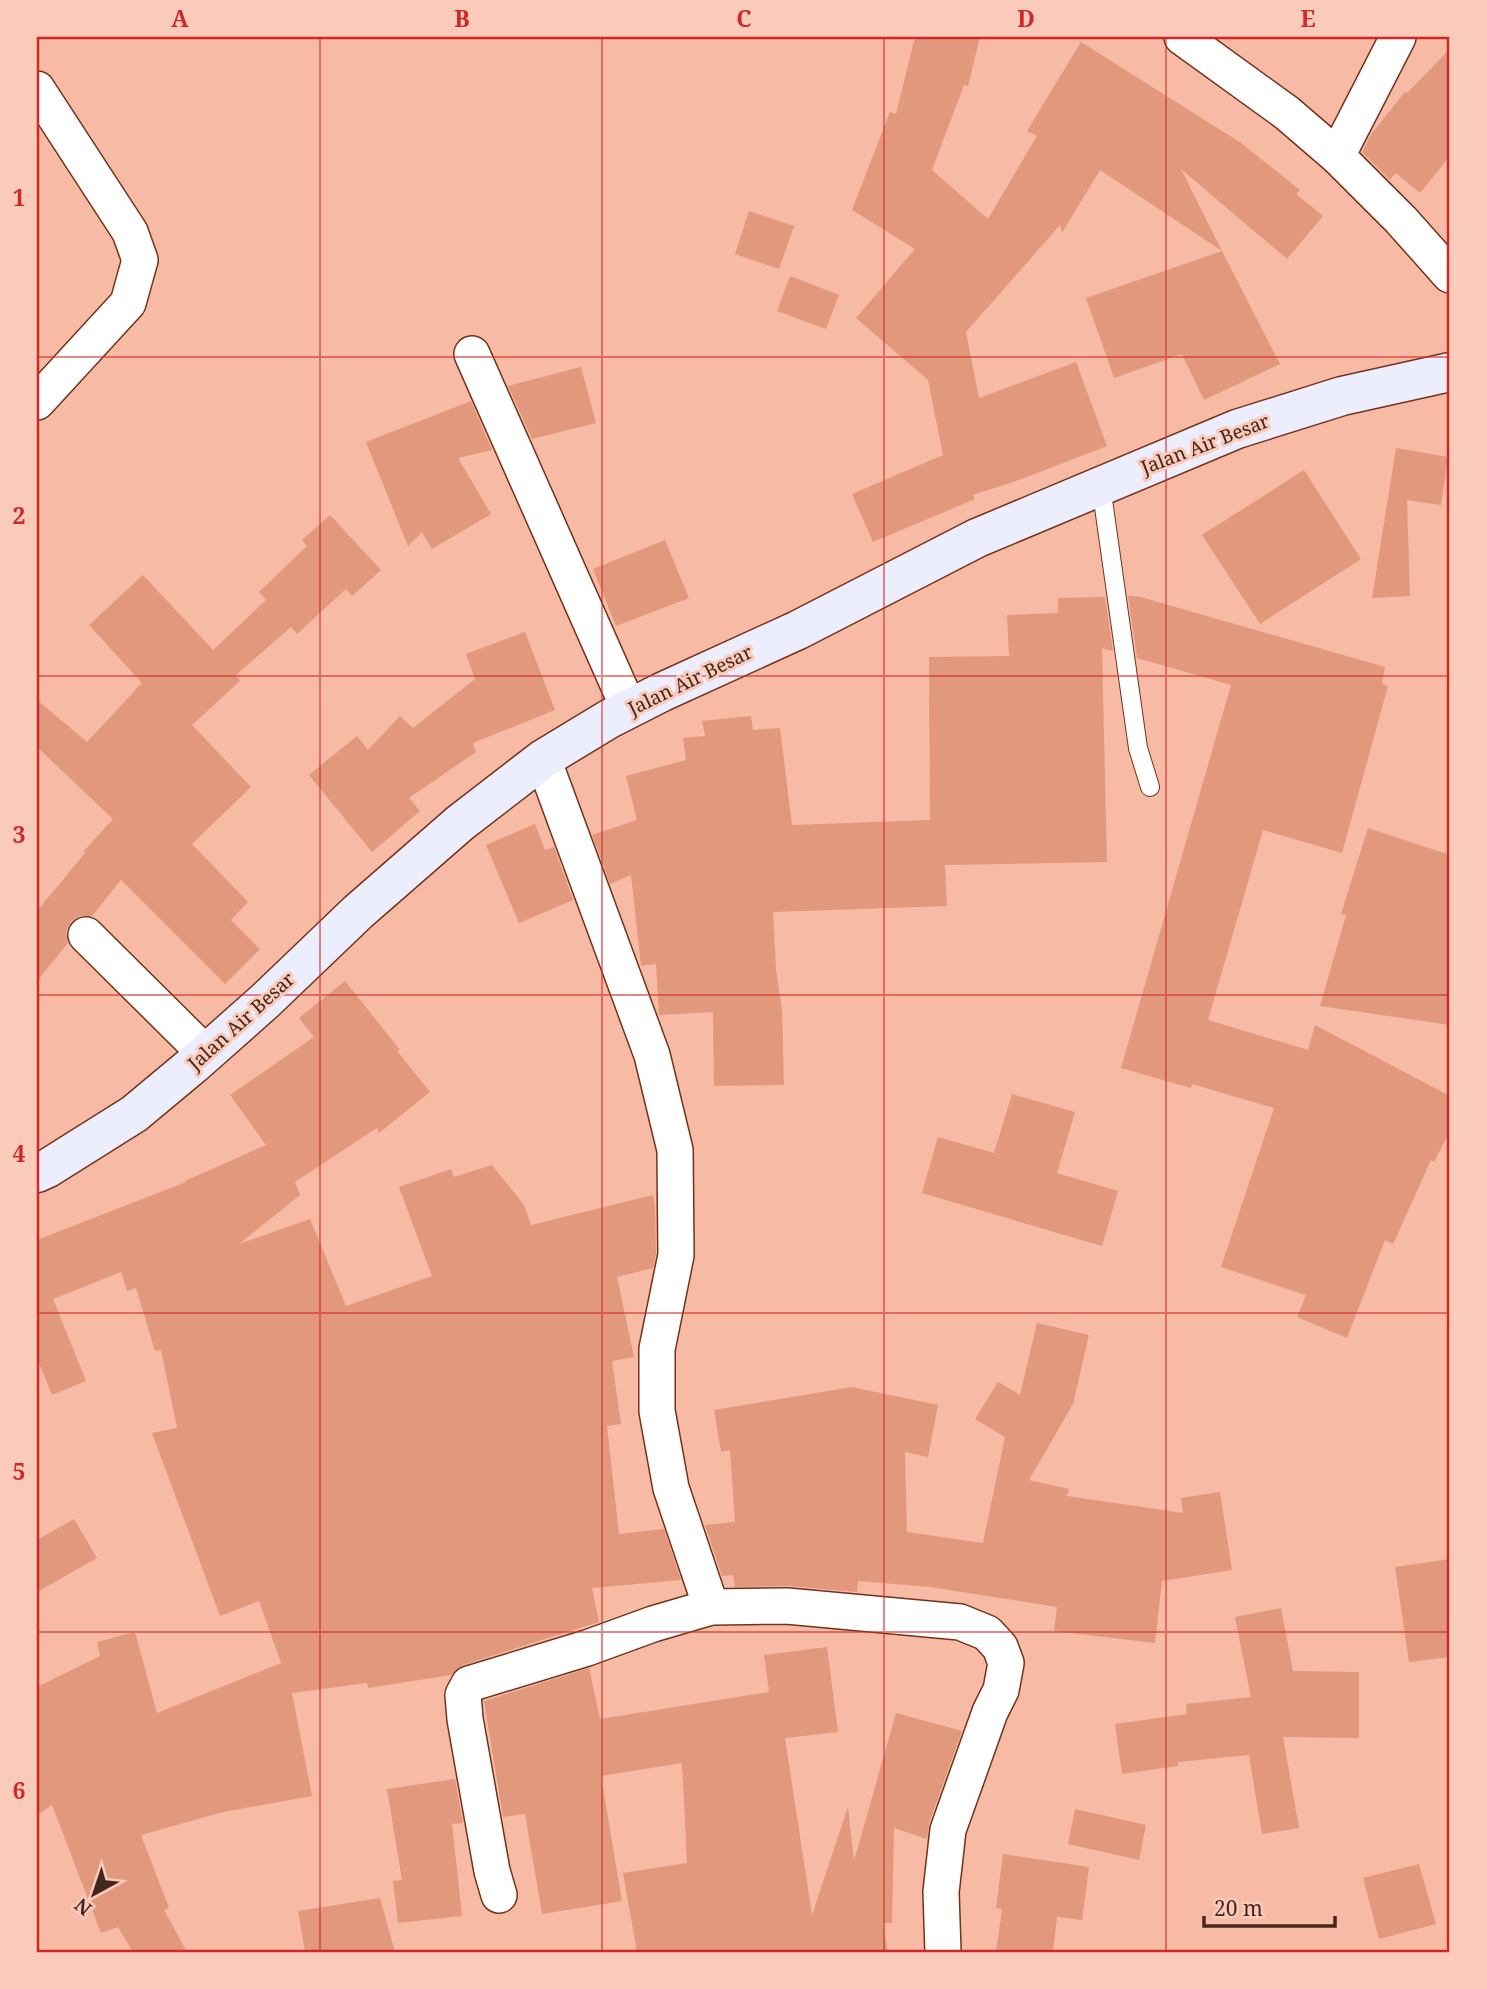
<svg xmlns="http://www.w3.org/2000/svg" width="1487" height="1989" font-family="'Noto Serif',serif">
<rect width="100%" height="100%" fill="#f7baa4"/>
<!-- building -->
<g fill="#e1987d">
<path d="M915,37H980L968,86L964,85L932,170L988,219L1037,136L1027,131L1081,42L1241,143L1300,190L1296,194L1323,216L1287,259L1181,169L1222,251L1100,170L1062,233L1060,225L966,332L979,398L1076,362L1107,446L1019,480L973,495L975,499L873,542L852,494L943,455L928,380L856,318L915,249L852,210L890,112L896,114Z"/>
<path d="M1450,49V156L1420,193L1396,173L1390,180L1362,152L1372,133L1405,92L1407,93Z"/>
<path d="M749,211L794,226L779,269L735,254Z"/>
<path d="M1222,251L1280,364L1204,400L1182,354L1114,378L1086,298Z"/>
<path d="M790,276L839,295L826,329L777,311Z"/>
<path d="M581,367L596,423L532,439L508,386Z"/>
<path d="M471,401L492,450L458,458L491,514L432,549L422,532L408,546L366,442Z"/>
<path d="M1396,448L1448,457L1441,505L1407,500L1410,596L1372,598Z"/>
<path d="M1304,470L1361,559L1260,624L1202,535Z"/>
<path d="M330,515L381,570L352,596L346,589L297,634L291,627L236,675L240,681L192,725L251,787L192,844L248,902L231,920L260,949L225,984L121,880L92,916H80L71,921L66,931L68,943L37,981V911L85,853L83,852L113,819L37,747V700L87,742L142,683L89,625L143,575L213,650L266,600L259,592L307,546L302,540Z"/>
<path d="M665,540L689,598L616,626L593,569Z"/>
<path d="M1128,596H1137L1385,667L1382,684L1388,686L1342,853L1263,830L1208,1020L1308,1050L1315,1025L1450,1096V1131L1434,1162L1431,1160L1393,1244L1385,1240L1347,1338L1297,1317L1306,1295L1221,1267L1274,1108L1192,1084L1191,1088L1121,1068L1231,685L1137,658Z"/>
<path d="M1105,597L1113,651L1102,648L1107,862L945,865L947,906L773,912L776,970L782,1010L784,1085L714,1086L713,1012L659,1015L656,964L641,966L631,875L610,884L592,835L637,820L626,776L686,760L683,738L705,736L702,721L751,716L753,730L780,728L792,825L930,820L929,657L1009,656L1007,615L1058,613V598Z"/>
<path d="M525,632L555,710L473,743L476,752L409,798L420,811L372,852L309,775L357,736L368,750L400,716L413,728L475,679L466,654Z"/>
<path d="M535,824L545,850L554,847L573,900L519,923L486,845Z"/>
<path d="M1368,828L1450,855V1025L1320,1006L1346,915L1341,914Z"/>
<path d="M345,981L400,1050L397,1051L430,1092L379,1133L377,1128L295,1182L300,1195L239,1244L310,1219L346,1306L432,1276L399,1187L451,1169L454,1177L492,1165L524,1205L531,1225L653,1195L655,1207L656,1253L653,1268L617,1277L634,1357L612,1361L621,1424L607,1426L619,1534L664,1529L681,1580L592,1588L599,1622L463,1665L451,1675L368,1688L367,1683L292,1693L312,1796L223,1812L141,1835L169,1908L164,1910L187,1952H133L118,1927L101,1933L52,1805L37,1815V1687L100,1656L97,1642L135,1632L157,1713L281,1663L259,1601L220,1616L152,1433L177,1428L161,1350L155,1351L136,1288L127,1291L121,1272L53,1299L86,1381L52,1395L37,1358V1240L186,1182L185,1181L266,1145L230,1095L314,1037L299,1018Z"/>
<path d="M1012,1094L1075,1112L1057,1173L1118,1191L1102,1246L922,1193L938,1137L994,1153Z"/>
<path d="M1037,1323L1089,1335L1073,1404L1029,1480L1069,1489L1067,1496L1183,1513L1181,1498L1220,1492L1232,1570L1162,1581L1155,1643L1054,1631L1057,1607L930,1587L858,1581L857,1592L789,1586L735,1587L733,1575L722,1576L705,1525L735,1522L730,1450L721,1452L714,1410L852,1387L938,1405L928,1457L905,1452L907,1532L983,1543L1005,1437L975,1419L998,1382L1020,1395Z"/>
<path d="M74,1519L97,1558L37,1592V1540Z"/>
<path d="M1450,1559V1657L1409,1662L1395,1567Z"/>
<path d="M1281,1608L1293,1671L1359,1672V1738L1283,1737L1299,1828L1262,1834L1249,1755L1178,1762V1766L1122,1774L1115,1724L1187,1714L1186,1704L1251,1697L1235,1617Z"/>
<path d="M827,1647L838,1732L785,1738L812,1915L848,1807L854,1861L896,1713L962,1731L929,1823L927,1839L894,1828L892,1923H883L888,1952H637L623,1873L687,1863L682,1763L601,1776L622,1901L542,1914L525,1814L503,1817L484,1701L589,1668L600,1719L769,1692L764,1655Z"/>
<path d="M455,1779L463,1823L452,1824L462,1916L398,1923L393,1881L402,1880L387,1789Z"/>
<path d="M1075,1809L1146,1825L1139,1860L1068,1844Z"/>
<path d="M1003,1854L1089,1867L1082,1920L1057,1917L1053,1952H996L1002,1909L996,1908Z"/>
<path d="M1419,1864L1436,1924L1379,1939L1363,1878Z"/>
<path d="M380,1898L395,1952H305L298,1911Z"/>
</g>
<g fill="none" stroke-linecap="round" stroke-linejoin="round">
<!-- lane casing -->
<g stroke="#72331a" stroke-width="20">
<path id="lane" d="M1101,486L1138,748L1150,787"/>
</g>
<!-- street casing -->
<g stroke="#72331a" stroke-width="38">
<g id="street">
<path d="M1182,37L1287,113L1337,156L1401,220L1450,275"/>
<path d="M37,89L130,232L140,260L128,303L37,402"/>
<path d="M1337,156L1398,37"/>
<path d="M472,354L629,709"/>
<path d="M543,759L652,1055L675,1150L676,1255L657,1349V1411L671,1488L711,1607"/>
<path d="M86,935L206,1054"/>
<path d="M499,1895L492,1871L465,1719L463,1695L469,1684L587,1648L653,1624L711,1607L787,1606L960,1622L987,1633L1000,1647L1006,1663L1001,1690L990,1712L948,1830L941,1892L943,1952"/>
</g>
</g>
<!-- secondary casing -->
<g stroke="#72331a" stroke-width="41">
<path id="secondary" d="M37,1173L48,1168L134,1114L194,1064L265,1001L358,912L460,823L543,759L609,719L662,692L798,630L977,538L1237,429L1342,396L1450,372"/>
</g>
<!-- lane -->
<use href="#lane" stroke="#fff" stroke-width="18"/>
<!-- street -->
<use href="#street" stroke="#fff" stroke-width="35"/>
<!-- secondary -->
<use href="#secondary" stroke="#ecedfd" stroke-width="38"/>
</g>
<!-- grid -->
<path fill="none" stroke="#cf2827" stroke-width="2" stroke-opacity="0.55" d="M320,37V1952M602,37V1952M884,37V1952M1166,37V1952M37,357H1450M37,676H1450M37,995H1450M37,1313H1450M37,1632H1450"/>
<g text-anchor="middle" stroke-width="6" stroke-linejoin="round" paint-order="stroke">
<!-- street labels -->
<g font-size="19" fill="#44271c" stroke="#facbba">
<text transform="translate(1205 444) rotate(-21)" y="7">Jalan Air Besar</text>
<text transform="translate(690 680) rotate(-26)" y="7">Jalan Air Besar</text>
<text transform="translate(241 1021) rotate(-42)" y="7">Jalan Air Besar</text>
</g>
</g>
<!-- border -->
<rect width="1487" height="1989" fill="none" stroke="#facbba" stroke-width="77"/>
<!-- north arrow -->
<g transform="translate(94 1894) rotate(220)" stroke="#facbba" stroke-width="5" paint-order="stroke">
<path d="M0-5L12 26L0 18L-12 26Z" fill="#44271c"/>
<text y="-10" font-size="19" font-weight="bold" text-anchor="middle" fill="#44271c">N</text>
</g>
<!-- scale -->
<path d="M1204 1916v10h131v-10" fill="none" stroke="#44271c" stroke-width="3.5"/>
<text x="1214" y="1916" font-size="21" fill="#44271c" stroke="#facbba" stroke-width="5" paint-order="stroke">20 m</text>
<rect x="38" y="38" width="1410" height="1913" fill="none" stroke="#cf2827" stroke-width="2.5"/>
<g font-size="23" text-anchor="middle" font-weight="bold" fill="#cf2827">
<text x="180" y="27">A</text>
<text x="462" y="27">B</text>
<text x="744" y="27">C</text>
<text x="1026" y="27">D</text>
<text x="1308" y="27">E</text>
<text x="19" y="206">1</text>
<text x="19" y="524">2</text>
<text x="19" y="843">3</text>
<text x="19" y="1162">4</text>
<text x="19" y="1480">5</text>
<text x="19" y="1799">6</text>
</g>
</svg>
